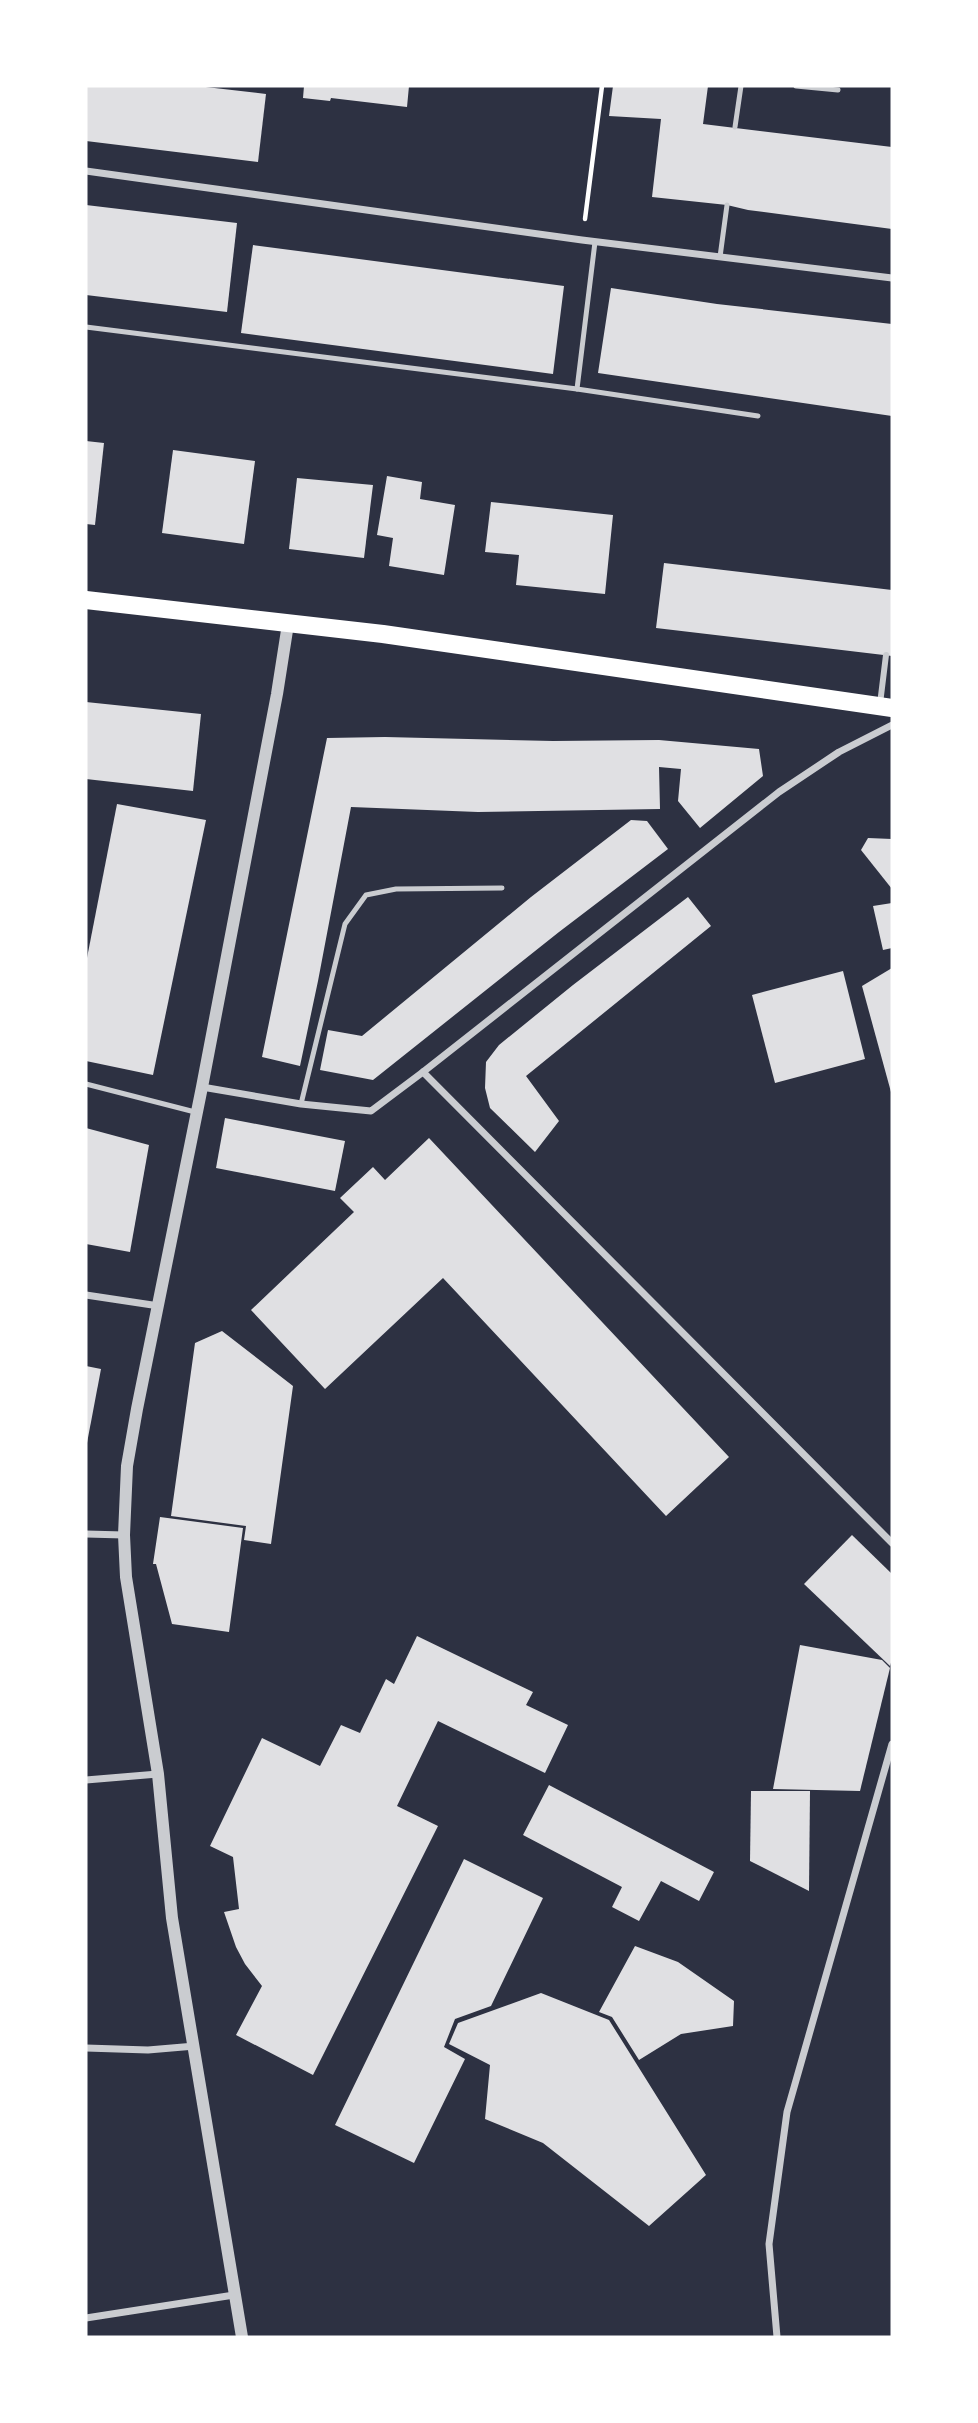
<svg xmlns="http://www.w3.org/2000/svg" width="978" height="2423" font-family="'Source Serif 4',serif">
<rect width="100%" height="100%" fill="#2d3142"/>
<!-- building -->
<g fill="#e0e0e3">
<path d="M86,86H197L266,94L258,162L86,141Z"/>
<path d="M304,86H409L407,107L331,98L330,101L303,98Z"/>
<path d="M613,86H708L703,124L892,147V229L748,210L727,205L652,197L661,119L609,116Z"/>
<path d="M86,205L237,223L227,312L86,295Z"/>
<path d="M253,245L564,286L553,374L241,333Z"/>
<path d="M611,288L717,304L892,324V416L598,373Z"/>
<path d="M86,441L104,443L95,525L86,524Z"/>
<path d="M173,450L255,461L244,544L162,533Z"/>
<path d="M387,476L422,482L420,499L455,505L444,575L389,566L393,538L377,535Z"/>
<path d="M297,478L373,485L364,558L289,549Z"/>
<path d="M491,502L613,515L605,594L516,585L519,555L485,552Z"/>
<path d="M664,563L892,590V656L656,628Z"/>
<path d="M86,702L201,714L193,791L86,779Z"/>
<path d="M385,737L553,741L659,740L759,749L763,776L700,828L678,801L681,769L659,767L660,809L478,812L351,807L318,981L300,1066L262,1057L327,738Z"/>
<path d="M117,804L206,820L153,1075L86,1061V963Z"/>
<path d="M631,820L647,821L668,849L559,932L373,1080L320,1070L328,1030L362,1036L531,897Z"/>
<path d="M868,838L892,839V889L861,850Z"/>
<path d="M688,897L711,926L526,1076L559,1121L535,1152L490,1108L485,1088L486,1062L499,1045L573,985Z"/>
<path d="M892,903V948L883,950L873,906Z"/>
<path d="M892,968V1092H891L862,986Z"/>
<path d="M843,971L865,1059L775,1083L752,995Z"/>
<path d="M225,1118L345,1141L335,1191L216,1168Z"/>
<path d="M86,1128L149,1145L130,1252L86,1244Z"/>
<path d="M429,1138L729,1457L666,1516L443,1278L325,1389L251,1310L354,1212L340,1198L373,1167L385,1180Z"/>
<path d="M222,1331L293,1386L271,1544L244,1540L246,1526L171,1516L195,1343Z"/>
<path d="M86,1366L101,1369L87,1443H86Z"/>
<path d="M160,1517L243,1528L229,1632L172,1624L156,1564H153Z"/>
<path d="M852,1535L892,1574V1659L890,1666L804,1584Z"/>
<path d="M417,1636L533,1692L526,1705L568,1725L545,1773L438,1721L397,1806L438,1826L313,2075L236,2035L262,1986L245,1964L236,1947L224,1912L239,1909L233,1857L210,1846L262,1738L320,1766L341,1725L360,1733L386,1679L394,1684Z"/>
<path d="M800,1645L882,1660L890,1668L860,1791L773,1789Z"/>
<path d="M549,1785L714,1872L699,1901L661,1881L639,1921L612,1907L622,1887L523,1835Z"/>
<path d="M751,1791H810L809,1891L750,1861Z"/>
<path d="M464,1859L543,1898L491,2006L455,2019L444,2047L465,2059L414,2163L335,2125Z"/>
<path d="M635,1946L678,1962L734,2001L733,2026L681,2034L639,2060L612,2017L599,2012Z"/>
<path d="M541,1993L609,2020L706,2175L649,2226L543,2143L485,2119L490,2065L449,2044L458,2023Z"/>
</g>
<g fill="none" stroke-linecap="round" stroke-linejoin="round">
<!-- path -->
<path stroke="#fff" stroke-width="4.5" d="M585,219L602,86"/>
<!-- service -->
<g stroke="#caccd0" stroke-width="5">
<path d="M796,86L838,90"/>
<path d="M735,127L741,86"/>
<path d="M595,242L577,389L758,416"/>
<path d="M720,257L727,205"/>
<path d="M86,327L577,389"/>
<path d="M86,1084L195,1112"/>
<path d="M301,1104L345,924L366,895L396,889L502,888"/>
</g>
<!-- pedestrian -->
<path stroke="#caccd0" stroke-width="6" d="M880,704L886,655"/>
<!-- minor -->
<g stroke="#caccd0" stroke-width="7">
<path d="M86,171L582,240L892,278"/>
<path d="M423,1072L892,1543"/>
<path d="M202,1087L301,1104L371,1111L423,1072L779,792L839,752L892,725"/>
<path d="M86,1295L159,1306"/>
<path d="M86,1534L124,1535"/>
<path d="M86,1780L158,1774"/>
<path d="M86,2048L148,2050L195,2046"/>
<path d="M86,2318L234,2295"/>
<path d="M777,2337L769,2244L787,2112L892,1744"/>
</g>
<!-- tertiary -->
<path stroke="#caccd0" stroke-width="12" d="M242,2337L172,1918L158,1774L126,1577L124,1535L127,1466L137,1409L202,1087L277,694L288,624"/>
<!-- primary -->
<path stroke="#fff" stroke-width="18" d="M86,600L383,634L892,708"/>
</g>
<!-- border -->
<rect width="978" height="2423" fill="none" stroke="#ffffff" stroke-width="175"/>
</svg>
